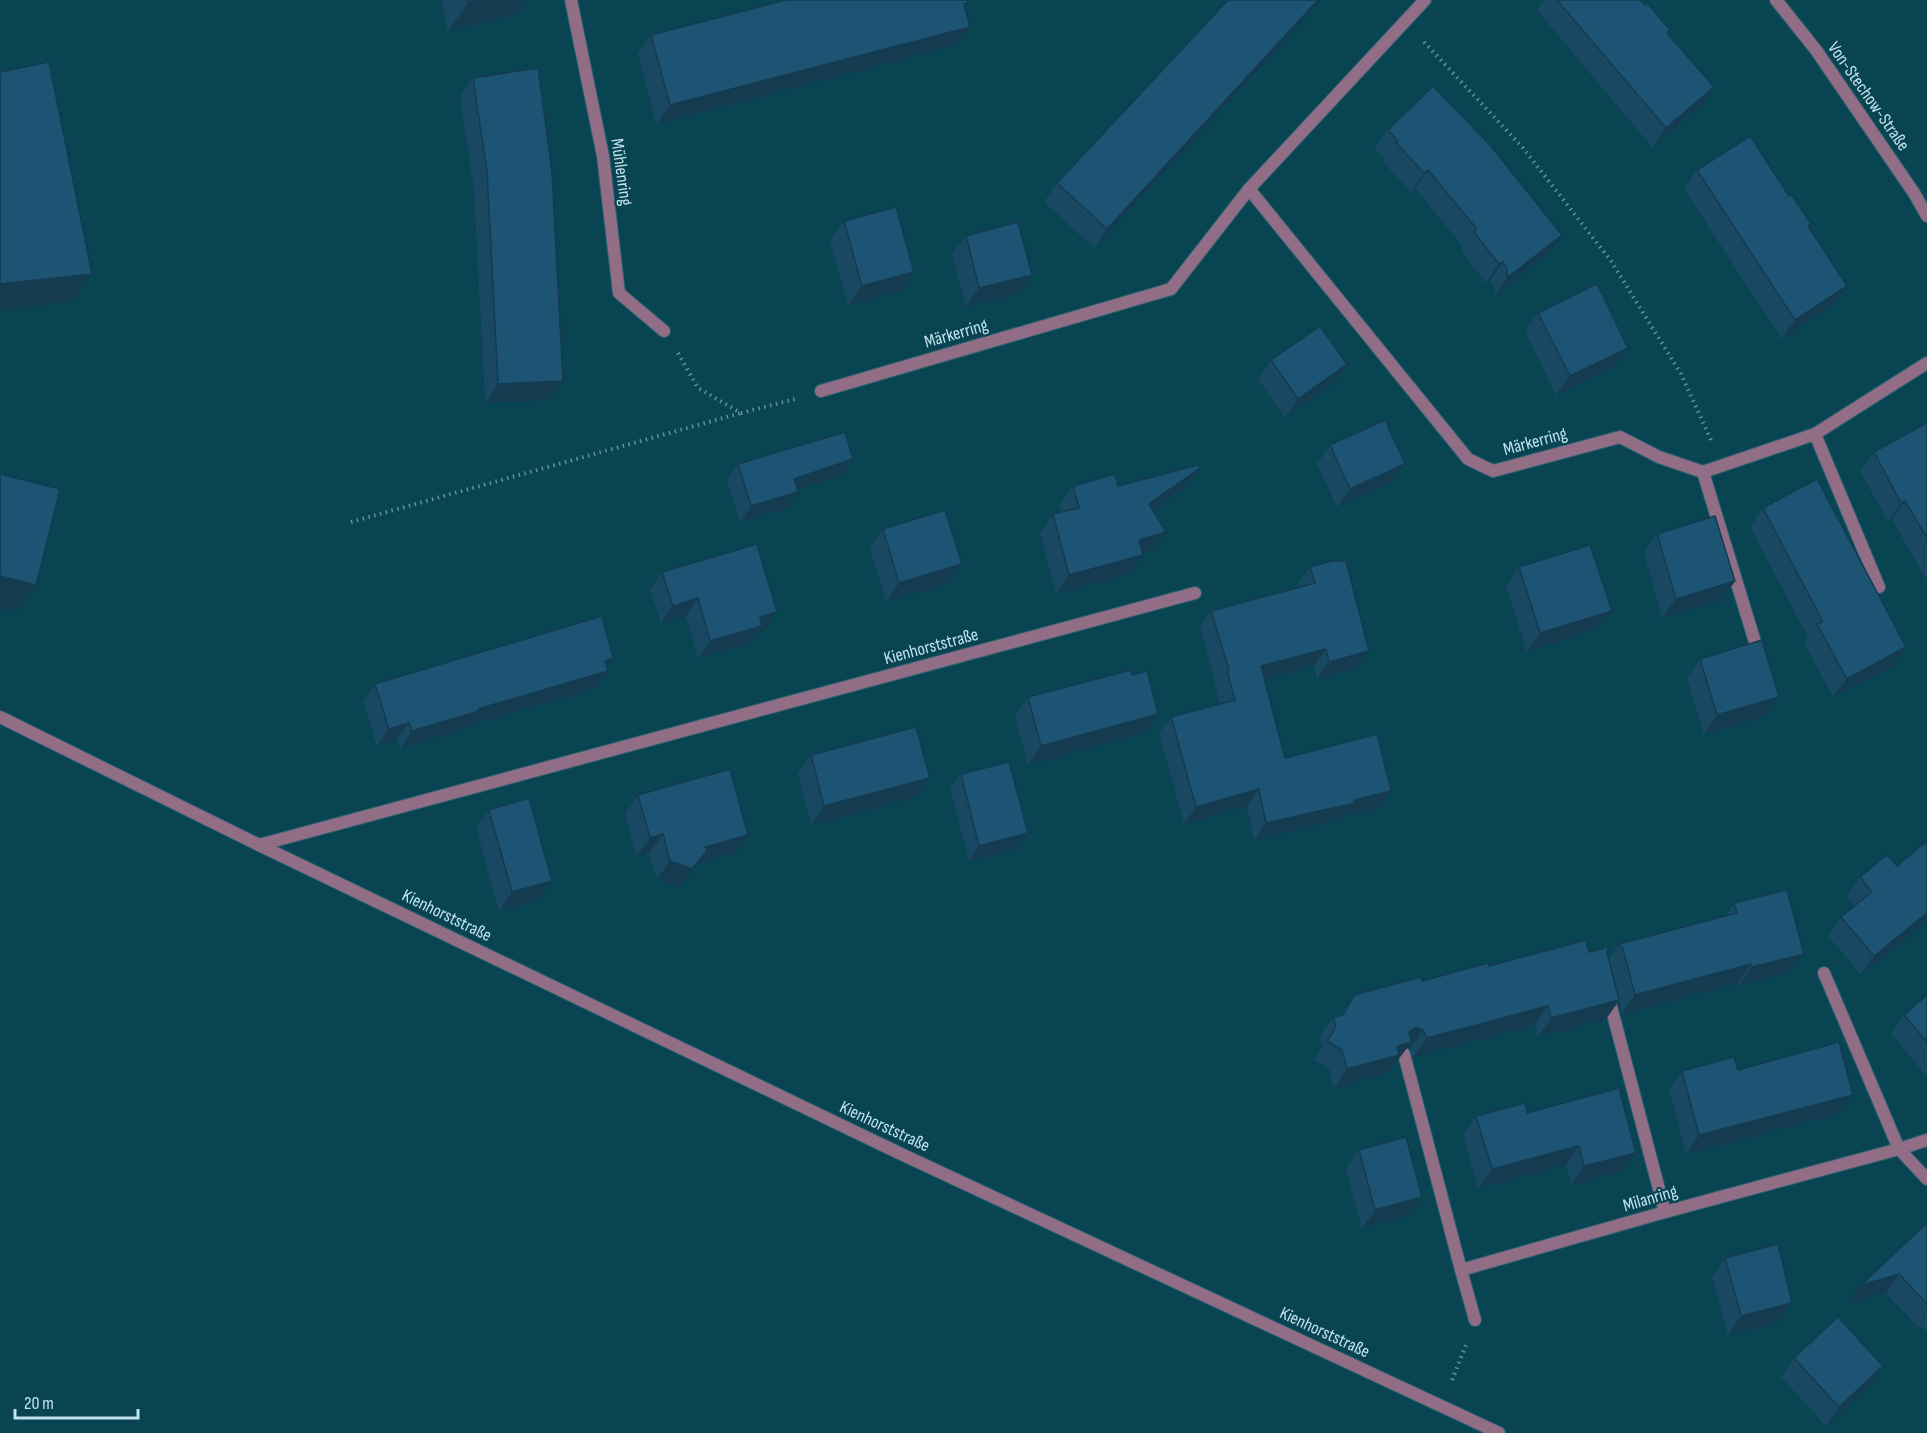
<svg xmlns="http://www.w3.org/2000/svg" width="1927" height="1433" font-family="'Sofia Sans Condensed',sans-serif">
<rect width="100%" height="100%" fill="#094452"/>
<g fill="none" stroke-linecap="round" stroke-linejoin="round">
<!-- lane casing -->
<g stroke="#2a616e" stroke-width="14">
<g id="lane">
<path d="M1815,434L1879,587"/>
<path d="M1703,472L1755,642"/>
<path d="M1824,973L1899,1149"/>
<path d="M1608,995L1665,1212"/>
<path d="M1404,1054L1461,1270"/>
</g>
</g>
<!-- street casing -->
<g stroke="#2a616e" stroke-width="14">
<g id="street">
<path d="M571,0L603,156L619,293L664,331"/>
<path d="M1776,0L1816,50L1914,193L1927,216"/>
<path d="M1249,189L1468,459L1493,471L1620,437L1659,457L1703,472L1815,434L1927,363"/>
<path d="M821,391L1171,289L1249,189L1425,0"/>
<path d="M0,717L259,845L899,1153L1499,1433"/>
<path d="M259,845L1195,593"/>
<path d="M1927,1140L1899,1149L1927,1179"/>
<path d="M1475,1320L1461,1270L1665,1212L1899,1149"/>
</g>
</g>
<!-- path -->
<g stroke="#62919d" stroke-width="4" stroke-dasharray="1.5 4.5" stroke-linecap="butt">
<path d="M1424,42L1523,148L1611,261L1681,374L1711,440"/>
<path d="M678,353L698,388L741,413L795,399"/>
<path d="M351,522L741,413"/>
<path d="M1452,1380L1466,1345"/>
</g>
<!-- lane -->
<use href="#lane" stroke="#916d86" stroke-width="12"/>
<!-- street -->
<use href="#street" stroke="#916d86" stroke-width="12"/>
</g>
<!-- wall -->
<g fill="#194863">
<path d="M441,0H528L518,14L448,31Z"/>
<path d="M1228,0H1322L1094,248L1044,202L1057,183Z"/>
<path d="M1544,0H1640L1668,33L1701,106L1652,147L1537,10Z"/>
<path d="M965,8L957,45L656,124L638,54L651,35Z"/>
<path d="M473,78L549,400L485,403L474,190L460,97Z"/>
<path d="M1388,130L1562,235L1548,253L1494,297V287L1490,281L1486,283L1461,251L1463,247L1415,188L1411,192L1383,162L1385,159L1374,149Z"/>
<path d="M1697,170L1809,227L1847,286L1834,304L1782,339L1684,189Z"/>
<path d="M844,221L914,272L901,291L848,305L830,240Z"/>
<path d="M966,236L1019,294L966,307L952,254Z"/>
<path d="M1538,313L1628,348L1614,367L1556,395L1525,331Z"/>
<path d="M1271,360L1334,383L1285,418L1258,379Z"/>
<path d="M1927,423V580L1892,520L1888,522L1860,470L1874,452Z"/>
<path d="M1330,445L1392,482L1337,507L1317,464Z"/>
<path d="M738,464L842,475L797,490L787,508L740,522L727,480Z"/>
<path d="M1200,468L1186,487L1153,511L1152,551L1143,554L1130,574L1056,594L1040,533L1053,514L1061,512L1059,505L1073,486H1118Z"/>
<path d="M1763,508L1893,666L1833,697L1804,643L1808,637L1750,527Z"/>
<path d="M883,529L962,564L948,583L886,602L870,548Z"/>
<path d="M1657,534L1735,581L1722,600L1662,618L1644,552Z"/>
<path d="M1310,567L1357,668L1317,679L1314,666L1264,679L1285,758L1391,791L1380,808L1345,816L1343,819L1254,840L1247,806L1184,824L1159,733L1171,717L1220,704L1215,687L1216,685L1200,627L1211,611L1299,587L1298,584Z"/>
<path d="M1519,567L1598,629L1527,652L1506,586Z"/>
<path d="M662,572L777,612L765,630L758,632L750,643L698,658L686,616L661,623L650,589Z"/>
<path d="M1700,659L1779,697L1766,716L1704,734L1687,678Z"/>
<path d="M607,667L608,671L597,688L469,725L467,728L400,748L397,739L377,746L363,701L375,684Z"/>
<path d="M1132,675L1158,714L1145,733L1028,765L1015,716L1028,697Z"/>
<path d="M811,755L930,778L916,797L811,825L798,774Z"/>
<path d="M961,774L1028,833L1018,848L969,861L950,789Z"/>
<path d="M638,795L735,853L698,864L679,888L657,879L649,853L636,857L625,814Z"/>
<path d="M489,810L539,900L499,911L476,828Z"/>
<path d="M1927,841V921L1861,975L1828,936L1841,917L1855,906L1847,896L1860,877L1897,866Z"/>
<path d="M1734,903L1804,954L1790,972L1739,986L1738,983L1622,1014L1619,1001L1606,1019L1538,1037L1535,1025L1413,1057L1410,1049L1407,1048L1397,1061L1395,1062L1386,1074L1334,1088L1329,1069L1314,1060L1323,1046L1320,1036L1333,1017L1340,1016L1354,995L1489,966L1589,952L1607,953L1609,959L1619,944L1726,916Z"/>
<path d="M1927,995V1077L1891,1033L1904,1015Z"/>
<path d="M1738,1070L1840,1113L1686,1154L1669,1090L1682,1071Z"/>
<path d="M1527,1113L1623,1171L1571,1185L1566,1165L1478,1188L1463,1134L1476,1116Z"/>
<path d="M1359,1150L1409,1216L1362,1229L1346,1169Z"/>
<path d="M1927,1223V1333L1921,1326L1919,1328L1886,1293L1848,1303Z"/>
<path d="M1725,1258L1779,1322L1728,1335L1712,1277Z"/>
<path d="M1794,1358L1870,1385L1826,1426L1781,1377Z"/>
</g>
<!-- shaded-wall -->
<g fill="#143b50">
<path d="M481,0H528L518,14L448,31L468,3Z"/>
<path d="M1318,0H1322L1094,248L1107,229Z"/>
<path d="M970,27L957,45L656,124L670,105Z"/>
<path d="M1714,87L1701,106L1652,147L1666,128Z"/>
<path d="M1428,170L1415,188L1411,192L1424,173Z"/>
<path d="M1562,235L1548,253L1494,297L1507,278Z"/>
<path d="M1503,262L1490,281L1486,283L1499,264Z"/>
<path d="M914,272L901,291L848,305L862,286Z"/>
<path d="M92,274L73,301L0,310V284Z"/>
<path d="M1032,275L1019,294L966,307L979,288Z"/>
<path d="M1847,286L1834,304L1782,339L1795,320Z"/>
<path d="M1628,348L1614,367L1556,395L1570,376Z"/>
<path d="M1347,364L1334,383L1285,418L1298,399Z"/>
<path d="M563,381L549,400L485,403L498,384Z"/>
<path d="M853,459L842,475L783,495L794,479Z"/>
<path d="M1405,464L1392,482L1337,507L1350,489Z"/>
<path d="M1200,468L1186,487L1136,523L1149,504Z"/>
<path d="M798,492L787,508L740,522L751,506Z"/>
<path d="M1905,501L1892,520L1888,522L1901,503Z"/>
<path d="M1166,532L1152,551L1126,559L1139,540Z"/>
<path d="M1143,555L1130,574L1056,594L1069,575Z"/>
<path d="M962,564L948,583L886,602L899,583Z"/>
<path d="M0,576L36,585L16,612L0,608Z"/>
<path d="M1735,581L1722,600L1662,618L1676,599Z"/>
<path d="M698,598L686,616L661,623L673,606Z"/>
<path d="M1612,611L1598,629L1527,652L1540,633Z"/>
<path d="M777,612L765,630L758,632L750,643L698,658L710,641L760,617Z"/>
<path d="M1906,647L1893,666L1833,697L1847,679Z"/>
<path d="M1326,649L1314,666L1249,683L1261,666Z"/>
<path d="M1369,651L1357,668L1317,679L1329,662Z"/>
<path d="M613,658L603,673L608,671L597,688L469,725L467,728L400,748L412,731L478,709Z"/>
<path d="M1779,697L1766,716L1704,734L1717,715Z"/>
<path d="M1158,714L1145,733L1028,765L1041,746Z"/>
<path d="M409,723L397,739L377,746L389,729Z"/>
<path d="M930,778L916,797L811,825L824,806Z"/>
<path d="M1259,789L1247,806L1184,824L1196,807Z"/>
<path d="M1391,791L1380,808L1345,816L1343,819L1254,840L1266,823Z"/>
<path d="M1028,833L1018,848L969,861L979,846Z"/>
<path d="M663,834L649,853L636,857L650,838Z"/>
<path d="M748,835L735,853L698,864L679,888L657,879L670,861L705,847Z"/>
<path d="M552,881L539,900L499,911L512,892Z"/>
<path d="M1927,913V921L1861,975L1874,956Z"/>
<path d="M1804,954L1790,972L1739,986L1752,967Z"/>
<path d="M1751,964L1738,983L1622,1014L1635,995Z"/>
<path d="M1619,1000L1606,1019L1538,1037L1551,1018Z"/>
<path d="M1548,1006L1535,1025L1413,1057L1427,1038Z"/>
<path d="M1416,1027L1423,1030L1410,1049L1407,1048L1397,1061L1395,1062L1386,1074L1334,1088L1347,1069L1397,1046Z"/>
<path d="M1853,1095L1840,1113L1686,1154L1699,1135Z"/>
<path d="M1579,1146L1566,1165L1478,1188L1492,1169Z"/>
<path d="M1636,1153L1623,1171L1571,1185L1584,1166Z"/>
<path d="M1422,1197L1409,1216L1362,1229L1375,1210Z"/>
<path d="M1899,1274L1886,1293L1848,1303L1861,1285Z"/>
<path d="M1792,1303L1779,1322L1728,1335L1741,1316Z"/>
<path d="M1883,1366L1870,1385L1826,1426L1839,1407Z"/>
</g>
<!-- building -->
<g fill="#1d5473" stroke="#143b50" stroke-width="1.5">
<path d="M467,0H481L468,3Z"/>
<path d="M786,0H968V3L964,4L970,27L670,105L651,35Z"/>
<path d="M1228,0H1318L1107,229L1057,183Z"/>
<path d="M1557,0H1640L1645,5L1647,3L1670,30L1667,33L1714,87L1666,128Z"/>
<path d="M49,62L92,274L0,284V72Z"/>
<path d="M538,68L552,172L563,381L498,384L487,171L473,78Z"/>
<path d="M1433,86L1490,145L1562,235L1507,278V268L1503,262L1499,264L1474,232L1477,229L1428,170L1424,173L1396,143L1398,141L1388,130Z"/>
<path d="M1750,136L1789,196L1791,194L1811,224L1808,226L1847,286L1795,320L1697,170Z"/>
<path d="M896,207L914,272L862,286L844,221Z"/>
<path d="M1018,222L1032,275L979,288L966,236Z"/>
<path d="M1597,284L1628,348L1570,376L1538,313Z"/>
<path d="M1320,326L1347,364L1298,399L1271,360Z"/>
<path d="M1385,420L1405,464L1350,489L1330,445Z"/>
<path d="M1927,423V538L1905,501L1901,503L1874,452Z"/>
<path d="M845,432L853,459L794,479L798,492L751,506L738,464Z"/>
<path d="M1198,465L1200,468L1149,504L1166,532L1139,540L1143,555L1069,575L1053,514L1079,508L1073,486L1115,474L1118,486Z"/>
<path d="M0,474L60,489L36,585L0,576Z"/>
<path d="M1817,479L1906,647L1847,679L1817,624L1823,622L1763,508Z"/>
<path d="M945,510L962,564L899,583L883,529Z"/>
<path d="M1715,516L1735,581L1676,599L1657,534Z"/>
<path d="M757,544L777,612L760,617L762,626L710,641L698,598L673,606L662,572Z"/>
<path d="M1590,545L1612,611L1540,633L1519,567Z"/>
<path d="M1332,561H1346L1369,651L1329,662L1326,649L1261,666L1285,758L1377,734L1391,791L1354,800L1355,803L1266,823L1259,789L1196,807L1171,717L1235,700L1227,670H1229L1211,611L1315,583L1310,567Z"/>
<path d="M602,616L613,658L605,661L608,671L478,709L479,711L412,731L409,723L389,729L375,684Z"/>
<path d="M1762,640L1779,697L1717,715L1700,659Z"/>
<path d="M1131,670L1132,675L1147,671L1158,714L1041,746L1028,697Z"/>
<path d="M916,727L930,778L824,806L811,755Z"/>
<path d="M1009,762L1028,833L979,846L961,774Z"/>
<path d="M730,769L748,835L705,847L707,851L692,869L670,861L663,834L650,838L638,795Z"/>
<path d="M529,798L552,881L512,892L489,810Z"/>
<path d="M1927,841V913L1874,956L1841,917L1872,892L1860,877L1887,855L1897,866Z"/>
<path d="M1787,890L1804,954L1752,967L1751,964L1635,995L1623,949L1619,944L1737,913L1734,903Z"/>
<path d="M1586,940L1589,952L1608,947L1607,953L1619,1000L1551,1018L1548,1006L1427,1038L1423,1030L1416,1027L1409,1032L1411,1042L1397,1046L1399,1055L1347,1069L1342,1050L1327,1041L1336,1027L1333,1017L1343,1015L1354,995L1421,977L1422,981L1488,963L1489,966Z"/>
<path d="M1927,995V1042L1904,1015Z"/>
<path d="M1839,1042L1853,1095L1699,1135L1682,1071L1734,1057L1738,1070Z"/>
<path d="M1619,1088L1636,1153L1584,1166L1579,1146L1492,1169L1476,1116L1525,1103L1527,1113Z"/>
<path d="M1406,1137L1422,1197L1375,1210L1359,1150Z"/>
<path d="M1927,1223V1304L1899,1274L1861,1285Z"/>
<path d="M1778,1244L1792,1303L1741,1316L1725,1258Z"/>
<path d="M1838,1317L1883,1366L1839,1407L1794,1358Z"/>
</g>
<g text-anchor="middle" stroke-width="4.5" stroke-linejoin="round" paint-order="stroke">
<!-- street labels -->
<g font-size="18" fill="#c1e3ed" stroke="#094452">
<text transform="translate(1869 96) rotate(55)" y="6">Von-Stechow-Straße</text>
<text transform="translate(622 172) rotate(82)" y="6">Mühlenring</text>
<text transform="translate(956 333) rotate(-16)" y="6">Märkerring</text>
<text transform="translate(1535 441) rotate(-15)" y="6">Märkerring</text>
<text transform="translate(931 646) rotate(-15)" y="6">Kienhorststraße</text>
<text transform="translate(447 915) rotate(26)" y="6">Kienhorststraße</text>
<text transform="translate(885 1126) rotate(25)" y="6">Kienhorststraße</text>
<text transform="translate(1650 1198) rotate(-16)" y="6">Milanring</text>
<text transform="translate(1325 1332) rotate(25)" y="6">Kienhorststraße</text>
</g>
</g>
<!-- scale -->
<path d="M15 1409v9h123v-9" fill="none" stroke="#c1e3ed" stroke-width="3"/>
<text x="24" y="1409" font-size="18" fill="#c1e3ed" stroke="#094452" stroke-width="4.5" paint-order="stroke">20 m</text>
</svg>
